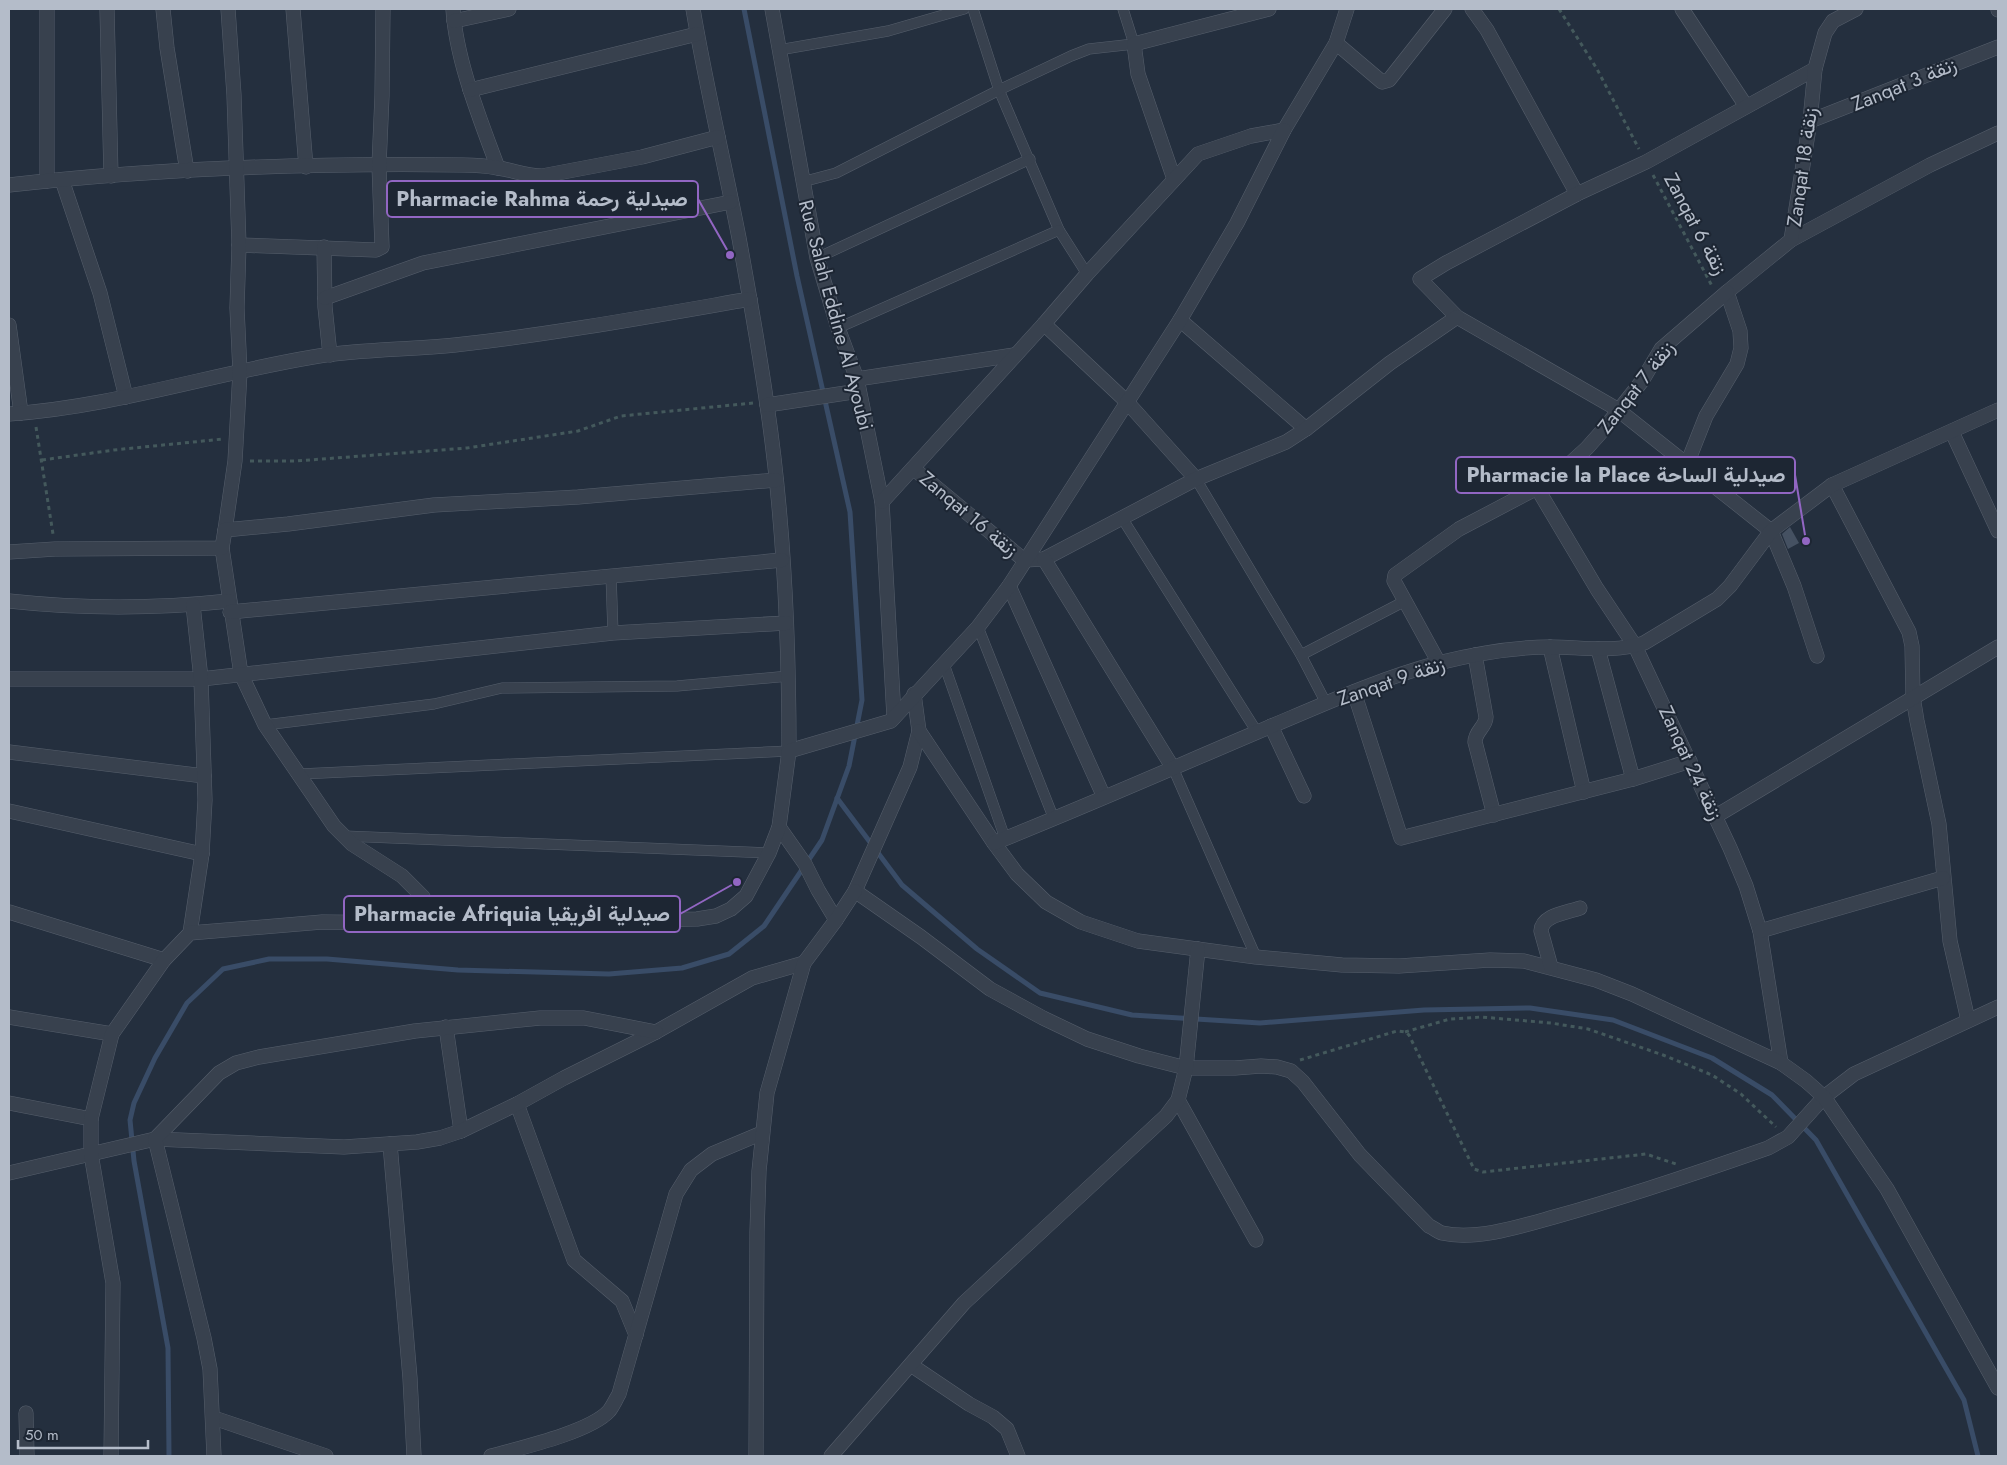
<svg xmlns="http://www.w3.org/2000/svg" width="2007" height="1465" font-family="Jost,Vazirmatn,sans-serif">
<rect width="100%" height="100%" fill="#242f3e"/>
<g fill="none" stroke-linecap="round" stroke-linejoin="round">
<!-- stream -->
<g stroke="#394c67" stroke-width="5">
<path d="M837,798L902,885L977,949L1040,993L1132,1015L1260,1023L1424,1010L1530,1008L1613,1020L1712,1058L1772,1095L1816,1140L1964,1400L1978,1456"/>
<path d="M169,1456L168,1348L134,1161L130,1120L134,1103L155,1058L187,1003L223,969L269,959H327L458,970L609,974L682,968L729,954L764,926L822,840L849,766L862,700L850,512L797,276L744,9"/>
</g>
</g>
<!-- building -->
<path fill="#455162" d="M1790,527L1799,543L1788,549L1782,534Z"/>
<g fill="none" stroke-linecap="round" stroke-linejoin="round">
<!-- pedestrian casing -->
<g stroke="#565f6c" stroke-width="11">
<g id="pedestrian">
<path d="M973,9L999,90L1059,230L1087,274"/>
<path d="M779,50L888,31L964,9"/>
<path d="M802,182L836,173L999,90L1071,56L1089,49L1134,44L1123,9"/>
<path d="M817,258L1030,159"/>
<path d="M838,328L1059,230"/>
<path d="M1196,479L1301,655L1326,703"/>
<path d="M1122,518L1257,732"/>
<path d="M611,575L613,633"/>
<path d="M978,627L1054,819"/>
<path d="M1301,655L1405,601"/>
<path d="M944,664L1005,838"/>
<path d="M265,725L434,704L502,688L677,686L789,676"/>
<path d="M1173,768L1256,957"/>
<path d="M300,774L789,751"/>
<path d="M344,836L769,853"/>
</g>
</g>
<!-- minor casing -->
<g stroke="#565f6c" stroke-width="15">
<g id="minor">
<path d="M107,9L111,176"/>
<path d="M163,9L167,48L187,171"/>
<path d="M293,9L306,167"/>
<path d="M453,9C456,60 480,119 498,168"/>
<path d="M693,9C706,86 724,161 739,238C749,293 759,349 767,405C784,519 789,636 789,751"/>
<path d="M772,9L817,258L838,328L857,379L882,502L894,717"/>
<path d="M1472,9L1487,30L1577,194"/>
<path d="M1682,9L1746,106"/>
<path d="M1998,9V10"/>
<path d="M454,21L509,9"/>
<path d="M1336,43L1382,82L1389,80L1445,9"/>
<path d="M1815,69L1646,162L1577,194L1446,263L1420,279L1457,317L1617,409L1771,531L1794,586L1817,656"/>
<path d="M470,90L697,34"/>
<path d="M1810,121L1998,47"/>
<path d="M1174,179L1138,74L1134,44L1269,9"/>
<path d="M62,180L100,293L126,397"/>
<path d="M47,181V9"/>
<path d="M9,185C159,168 312,163 463,165C475,165 487,166 498,168C513,170 526,176 542,176L642,157L718,137"/>
<path d="M1791,240L1930,165L1998,133"/>
<path d="M239,245L376,250L382,247L379,165L382,96L383,9"/>
<path d="M324,247L325,307L330,355"/>
<path d="M325,298L423,263L731,202"/>
<path d="M1180,320L1306,429"/>
<path d="M1044,324L1127,402L1196,479"/>
<path d="M9,325L21,413"/>
<path d="M857,379L1014,355"/>
<path d="M767,405L859,391"/>
<path d="M9,414C112,407 211,374 313,357C360,349 408,350 455,345C554,334 652,316 750,299"/>
<path d="M1952,432L1998,531"/>
<path d="M1687,464L1706,416L1737,364L1741,348L1740,331L1727,292L1791,240L1810,121L1815,69L1825,33L1833,21L1856,9"/>
<path d="M914,469L1024,560L1044,559L1196,479L1286,442L1306,429L1390,363L1457,317"/>
<path d="M1832,485L1909,632L1912,646L1913,697L1917,721L1939,824L1950,941L1968,1020"/>
<path d="M1537,488L1597,589L1635,646L1730,848L1746,886L1760,931L1781,1063"/>
<path d="M882,502L1044,324L1087,274L1198,154L1251,136L1284,130L1336,43L1347,9"/>
<path d="M225,530L235,461L240,372L237,308L239,245L234,95L228,9"/>
<path d="M222,548L241,674L265,725L334,826L352,844L402,876L423,897L436,923"/>
<path d="M9,552L55,549L222,548L225,530L288,524L434,505L578,497L776,480"/>
<path d="M1044,559L1173,768"/>
<path d="M1009,586L1104,797"/>
<path d="M9,601C83,609 154,609 229,601"/>
<path d="M230,612L782,560"/>
<path d="M1550,647L1584,792"/>
<path d="M1598,649L1633,779"/>
<path d="M1475,655L1486,717C1486,727 1475,731 1475,742L1494,815"/>
<path d="M1439,663L1394,581L1395,575L1459,529L1537,488L1565,468L1587,448L1603,430L1642,381L1661,349L1727,292"/>
<path d="M9,679H201L613,633L786,623"/>
<path d="M1354,692L1401,838L1633,779L1690,761"/>
<path d="M914,694L919,731L910,767L855,891L921,937L990,989L1043,1018L1087,1039L1139,1056L1186,1068H1235L1261,1066L1277,1067L1291,1071L1303,1082L1360,1155L1429,1226C1434,1228 1438,1232 1442,1233C1476,1241 1522,1226 1554,1217C1627,1197 1697,1173 1768,1148L1788,1137L1824,1097L1854,1074L1998,1007"/>
<path d="M1271,726L1304,796"/>
<path d="M919,731L994,843L1017,874L1046,902L1081,922L1138,941L1256,957L1342,965L1399,966L1490,960L1524,961L1596,980L1632,994L1781,1063L1806,1081L1824,1097L1887,1189L1998,1388"/>
<path d="M9,752L204,776"/>
<path d="M9,811L202,854"/>
<path d="M1716,816L1998,647"/>
<path d="M779,827L805,864L818,890L836,920"/>
<path d="M994,843C1082,808 1168,770 1255,733C1315,708 1375,680 1438,663C1474,654 1513,647 1550,647C1581,647 1615,653 1644,643L1717,599L1730,586L1771,531L1832,485L1998,410"/>
<path d="M9,912L164,960"/>
<path d="M1760,931L1943,878"/>
<path d="M190,933L202,854L205,800L201,679L193,605"/>
<path d="M1551,967L1541,931C1542,915 1566,913 1580,908"/>
<path d="M9,1017L112,1034"/>
<path d="M446,1027L461,1131"/>
<path d="M1178,1100L1256,1240"/>
<path d="M9,1103L91,1119"/>
<path d="M517,1104L574,1260L622,1301L636,1335"/>
<path d="M390,1144L410,1378L414,1456"/>
<path d="M9,1173L155,1139L344,1147L417,1142L440,1138L461,1131L517,1104L564,1078L656,1032L752,978L804,963"/>
<path d="M911,1365L969,1404L993,1417L1007,1429L1018,1456"/>
<path d="M26,1413L27,1456"/>
<path d="M214,1418L326,1456"/>
<path d="M111,1456L113,1283L91,1154V1119L112,1034L164,960L190,933L322,922L436,923L697,919L716,916L731,909L746,896L769,853L779,827L789,751L891,721L978,627L1009,586L1180,320L1237,223L1284,130"/>
<path d="M214,1456L210,1369L204,1338L155,1139L219,1073L236,1063L259,1057L415,1031L540,1018H584L656,1032"/>
<path d="M491,1456C520,1448 590,1432 609,1411C613,1406 616,1399 619,1394L676,1194L691,1170L712,1154L762,1133"/>
<path d="M756,1456L757,1232L759,1171L767,1093L804,963L836,920L855,891"/>
<path d="M831,1456L964,1303L1166,1116L1178,1100L1186,1068L1198,949"/>
</g>
</g>
<!-- path -->
<g stroke="#44595c" stroke-width="3" stroke-dasharray="4 4" stroke-linecap="butt">
<path d="M1559,9L1597,69L1639,149"/>
<path d="M1653,175L1712,286"/>
<path d="M36,427L53,534"/>
<path d="M42,460L114,450L223,439"/>
<path d="M250,461H296L467,448L578,431L621,416L753,403"/>
<path d="M1405,1032L1450,1019L1481,1017L1551,1023L1588,1029L1663,1055L1712,1075L1741,1094L1776,1127"/>
<path d="M1300,1060L1397,1031L1405,1032L1409,1035L1474,1169L1483,1172L1646,1154L1676,1164"/>
</g>
<!-- pedestrian -->
<use href="#pedestrian" stroke="#38414e" stroke-width="10"/>
<!-- minor -->
<use href="#minor" stroke="#38414e" stroke-width="14"/>
</g>
<g text-anchor="middle" stroke-width="4" stroke-linejoin="round" paint-order="stroke">
<!-- street labels -->
<g font-size="20" fill="#b4bcc9" stroke="#1d2633">
<text transform="translate(1904 84) rotate(-22)" y="7">Zanqat 3 زنقة</text>
<text transform="translate(1802 167) rotate(-82)" y="7">Zanqat 18 زنقة</text>
<text transform="translate(1696 224) rotate(62)" y="7">Zanqat 6 زنقة</text>
<text transform="translate(836 315) rotate(75)" y="7">Rue Salah Eddine Al Ayoubi</text>
<text transform="translate(1636 387) rotate(-52)" y="7">Zanqat 7 زنقة</text>
<text transform="translate(969 514) rotate(40)" y="7">Zanqat 16 زنقة</text>
<text transform="translate(1391 681) rotate(-19)" y="7">Zanqat 9 زنقة</text>
<text transform="translate(1691 763) rotate(65)" y="7">Zanqat 24 زنقة</text>
</g>
</g>
<!-- callouts -->
<path fill="none" stroke="#9266c3" stroke-width="2" d="M730 255L698 199M1806 541L1795 475M737 882L680 914"/>
<g fill="#9266c3" stroke="#1d2633" stroke-width="2">
<circle cx="730" cy="255" r="5"/>
<circle cx="1806" cy="541" r="5"/>
<circle cx="737" cy="882" r="5"/>
</g>
<g fill="#1d2633" stroke="#9266c3" stroke-width="2">
<rect x="387" y="181" width="311" height="36" rx="5"/>
<rect x="1456" y="457" width="339" height="36" rx="5"/>
<rect x="344" y="896" width="336" height="36" rx="5"/>
</g>
<g font-size="21" text-anchor="middle" font-weight="bold" fill="#b4bcc9">
<text x="542" y="206">Pharmacie Rahma صيدلية رحمة</text>
<text x="1626" y="482">Pharmacie la Place صيدلية الساحة</text>
<text x="512" y="921">Pharmacie Afriquia صيدلية افريقيا</text>
</g>
<!-- border -->
<rect width="2007" height="1465" fill="none" stroke="#b4bcc9" stroke-width="20"/>
<!-- scale -->
<path d="M18 1440v8h130v-8" fill="none" stroke="#b4bcc9" stroke-width="2.5"/>
<text x="25" y="1440" font-size="15" fill="#b4bcc9" stroke="#1d2633" stroke-width="4" paint-order="stroke">50 m</text>
</svg>
